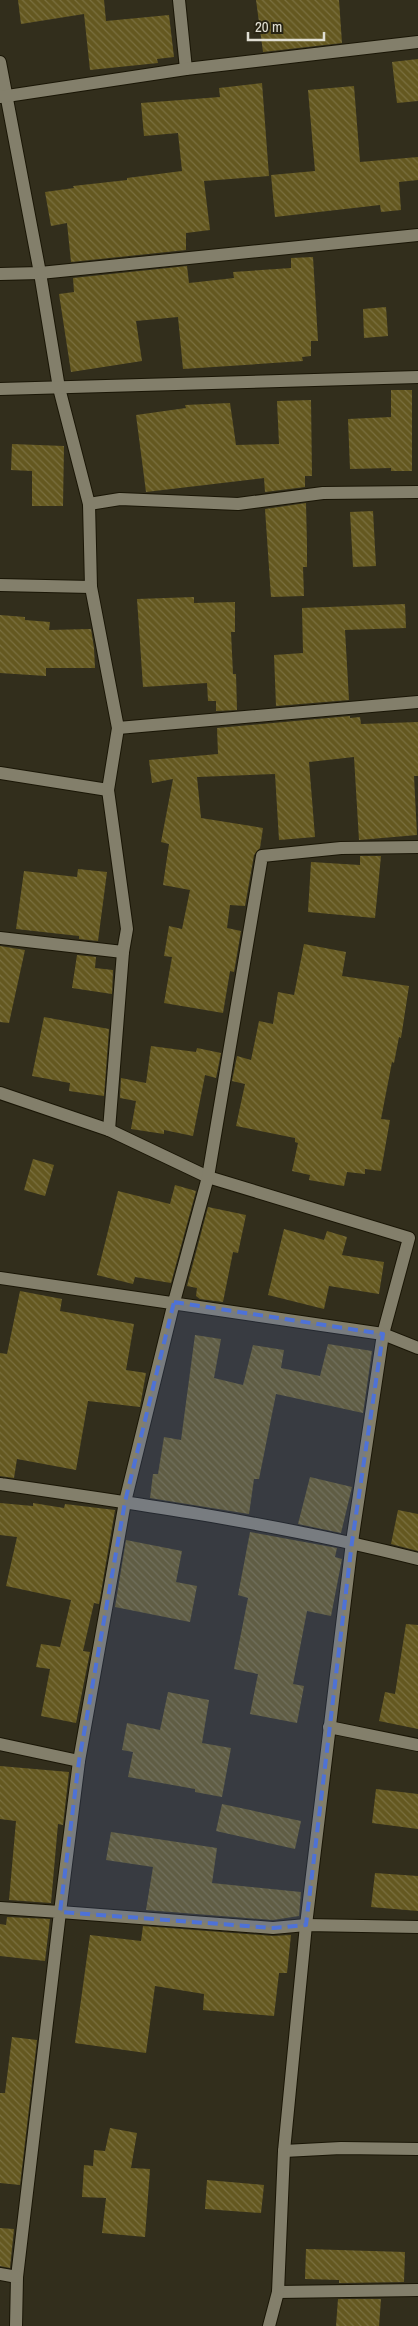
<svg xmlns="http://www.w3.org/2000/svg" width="418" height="2326" font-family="'Archivo Narrow',sans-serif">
<defs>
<pattern id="building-back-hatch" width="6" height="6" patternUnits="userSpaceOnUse" patternTransform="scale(1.25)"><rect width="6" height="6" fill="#645820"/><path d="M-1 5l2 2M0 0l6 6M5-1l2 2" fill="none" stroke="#7a7040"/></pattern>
</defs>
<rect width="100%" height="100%" fill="#322e1c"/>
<!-- building -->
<g fill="url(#building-back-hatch)">
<path d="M18,0H104L106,21L169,15L174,57L157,59L158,63L90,70L84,14L21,24Z"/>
<path d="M256,0H339L342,43L263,52Z"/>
<path d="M418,59V101L397,103L392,62Z"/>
<path d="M262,83L269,176L204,181L210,230L186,233V250L71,262L67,223L51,226L45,192L74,188L73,186L127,180V178L182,171L178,133L144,136L141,103L220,97L219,88Z"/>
<path d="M354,86L360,162L418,157V180L399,182L401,210L381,212L380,205L275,217L271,175L315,171L308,90Z"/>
<path d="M313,257L318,341H311V356L302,357L303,361L183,369L178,317L136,321L142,361L71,372L59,294L74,292L73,278L187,266L189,283L234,278L233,272L291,268V258Z"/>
<path d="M386,307L388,336L364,338L363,309Z"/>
<path d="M391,390H412V471H391V468L350,469L348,419L391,417Z"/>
<path d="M311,400L312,476H305V487L265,492L264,478L146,492L136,415L186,408L185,405L230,403L236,445L279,444L277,401Z"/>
<path d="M12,444L64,446L63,506H32V471L11,470Z"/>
<path d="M306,503L307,545V567H303L304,596L271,597L265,509Z"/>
<path d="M373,511L376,566L353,567L350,512Z"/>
<path d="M194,597V603L235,602V632H231L233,674H236L237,710L216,711V701H208L207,683L143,687L137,599Z"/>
<path d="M405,604L406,628L345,630L349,700L276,706L274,655L303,653L302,608Z"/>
<path d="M0,615L25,617V620L50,622L49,630L91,629L94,648L95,668H46V676L0,673Z"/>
<path d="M350,716V718L360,717L361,724L418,722V776H414L417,835L359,840L354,757L309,762L315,837L279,840L275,774L197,777L201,818L263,828L260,848L254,855L245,906L230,905L227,928L241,931L234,972L230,971L223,1013L164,1003L172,957L164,956L169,926L182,929L190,890L163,885L169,844L161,842L173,779L152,783L149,760L218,754L217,728Z"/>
<path d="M360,856H381L375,918L308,912L311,862L360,865Z"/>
<path d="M78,869L107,872L98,941L79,939V936L16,929L24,871L77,877Z"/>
<path d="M304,944L346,952L342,976L409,986L401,1038L399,1037L394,1063L392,1062L381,1119L390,1120L381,1171L365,1169V1174L347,1172L344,1186L309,1180L310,1175L292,1171L298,1143L295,1142V1138L236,1126L245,1084L232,1081L237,1056L251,1060L259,1021L273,1024L278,992L294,995Z"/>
<path d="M0,946L25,950L9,1023L0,1022Z"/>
<path d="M77,955L96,957L95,968L113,970L112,994L72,988Z"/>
<path d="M44,1017L109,1029L104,1096L69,1091L70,1083L32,1076Z"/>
<path d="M151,1046L196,1052L197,1048L221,1053L216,1078L205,1075L193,1136L164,1130V1134L131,1129L136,1101L120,1098L121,1078L146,1083Z"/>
<path d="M33,1159L54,1165L45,1196L24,1190Z"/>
<path d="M175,1185L196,1191L171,1283L135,1277L133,1284L97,1275L118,1191L170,1204Z"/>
<path d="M208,1207L246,1215L238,1253L233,1252L223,1302L200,1299L196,1296L197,1288L187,1286Z"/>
<path d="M284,1229L324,1240L327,1231L347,1237L342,1255L384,1262L379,1294L329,1286L324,1309L268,1295Z"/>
<path d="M20,1291L62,1299L60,1311L134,1324L126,1370L146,1373L140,1407L88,1401L76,1470L17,1459L14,1478L0,1476V1353L7,1354Z"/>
<path d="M195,1335L221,1339L214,1378L243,1385L253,1345L284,1350L281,1368L320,1376L328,1344L372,1351L363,1413L276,1394L259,1479H254L249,1514L150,1498L153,1474H158L164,1437L181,1440Z"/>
<path d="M310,1477L352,1487L341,1533L298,1524Z"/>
<path d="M0,1503L33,1506V1503L64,1508L65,1504L115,1510L99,1604L94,1603L83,1651L90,1652L76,1723L41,1716L50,1669L36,1667L41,1644L60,1647L71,1600L6,1586L17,1537L0,1535Z"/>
<path d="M398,1510L418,1514V1551L391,1544Z"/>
<path d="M250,1532L337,1548L335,1557L342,1559L331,1616L307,1611L293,1684L304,1686L297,1723L250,1714L258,1674L234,1669L248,1598L238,1595Z"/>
<path d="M126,1540L182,1551L176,1582L197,1586L190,1622L115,1607Z"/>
<path d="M406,1624L418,1625V1729L379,1721L385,1692L395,1694Z"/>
<path d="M168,1692L209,1700L202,1743L231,1748L222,1797L195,1792V1789L128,1777L133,1752L122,1750L127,1723L160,1730Z"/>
<path d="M0,1766L69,1772L63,1825L58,1824L51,1903L9,1900L16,1821L0,1819Z"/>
<path d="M376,1789L418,1794V1829L372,1823Z"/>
<path d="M222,1804L301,1821L295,1849L216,1831Z"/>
<path d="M111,1832L217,1848L212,1883L301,1892L299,1916L273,1920L146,1910L153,1867L106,1860Z"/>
<path d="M375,1873L418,1876V1911L371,1907Z"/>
<path d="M7,1917L50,1919L45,1961L0,1956V1924L6,1925Z"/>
<path d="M143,1926L273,1936L291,1935L287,1973H279L274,2016L203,2010L204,1994L155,1986L146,2053L75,2043L90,1935L141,1941Z"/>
<path d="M12,2037L37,2040L20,2185L0,2183V2093H5Z"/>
<path d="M110,2128L137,2133L131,2168L150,2169L145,2237L102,2233L106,2198L82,2197L84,2165L93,2166L94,2150L105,2151Z"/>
<path d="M207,2180L264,2185L261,2213L205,2209Z"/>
<path d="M0,2228L14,2229L10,2268L0,2266Z"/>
<path d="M306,2249L405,2252L404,2282L339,2283V2280L305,2279Z"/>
<path d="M338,2299H381L379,2326H336Z"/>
</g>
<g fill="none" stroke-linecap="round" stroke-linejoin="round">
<!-- street casing -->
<g stroke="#1a1606" stroke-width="14">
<g id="street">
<path d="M179,0L186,69"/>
<path d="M0,62L40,273L59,388L89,504L91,587L118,728L108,790L127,929L123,952L0,938"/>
<path d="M0,97L186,69L418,42"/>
<path d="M0,274L40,273L418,235"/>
<path d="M0,389L418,377"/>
<path d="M89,504L120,499L238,504L323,493L418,492"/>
<path d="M0,585L91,587"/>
<path d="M118,728L418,702"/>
<path d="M0,773L108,790"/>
<path d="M0,1093L109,1130L208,1177L409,1238L383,1334L418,1348"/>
<path d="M109,1130L123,952"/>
<path d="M0,1278L383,1334L352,1542L306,1925L273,1928L60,1912L79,1761L125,1502L174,1302L208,1177L262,856L341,848L418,847"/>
<path d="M0,1484C140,1504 281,1524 418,1559"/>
<path d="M329,1727L418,1745"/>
<path d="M0,1744L79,1761"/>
<path d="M0,1908L60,1912L17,2277L16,2326"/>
<path d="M284,2151L341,2148L418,2149"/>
<path d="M0,2274L17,2277"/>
<path d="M278,2292L418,2290"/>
<path d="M269,2326L278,2292L284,2151L306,1925L418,1927"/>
</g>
</g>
<!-- street -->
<use href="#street" stroke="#837f6b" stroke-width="12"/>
</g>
<!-- marked area -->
<path fill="#4e72d7" fill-opacity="0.2" stroke="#4e72d7" stroke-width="4" stroke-dasharray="10 6" stroke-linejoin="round" d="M174,1302L383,1334L352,1542L306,1925L273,1928L60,1912L79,1761L125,1502Z"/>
<!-- scale -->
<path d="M248 32v8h76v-8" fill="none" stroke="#e0ded3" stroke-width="2.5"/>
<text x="255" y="32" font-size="15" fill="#e0ded3" stroke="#282413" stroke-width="4" paint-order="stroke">20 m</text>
</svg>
